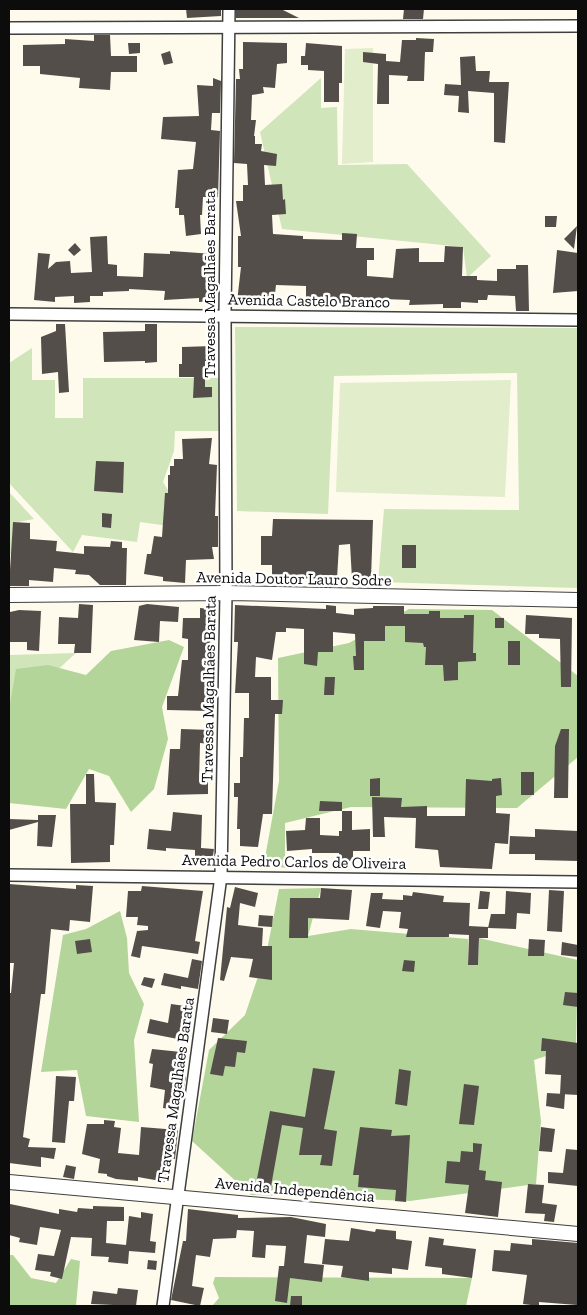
<svg xmlns="http://www.w3.org/2000/svg" width="587" height="1315" font-family="'Zilla Slab',serif">
<rect width="100%" height="100%" fill="#fefbed"/>
<!-- green -->
<g fill="#d0e5ba">
<path d="M321,78V108L337,107L338,165L407,164L491,256L467,278L463,247L282,229L260,132Z"/>
<path d="M235,327L578,328V588L378,582L384,509L519,510L517,373L334,376L328,514L237,511Z"/>
<path d="M32,348V380H55V418H83V378H220V431H175L174,451L163,482L179,509L176,527L140,522L137,542L82,535L73,552L9,483V363Z"/>
<path d="M9,492L34,519L13,523L12,555L9,554Z"/>
<path d="M76,653L9,714V655Z"/>
</g>
<!-- forest -->
<g fill="#b4d59a">
<path d="M409,609L492,610L578,676V757L517,808L351,807L285,823V868L264,863L279,781L278,658L349,643Z"/>
<path d="M169,640L184,647L162,707L168,739L154,789L131,812L109,776L89,769L66,809L9,803V710L16,669L48,665L86,675L111,651Z"/>
<path d="M321,888L308,936L351,929L468,939V965H478L479,938L578,960L576,1046L534,1060L541,1121L536,1184L410,1201L251,1195L192,1141L209,1050L245,1015L267,950L279,889Z"/>
<path d="M120,911L127,938L129,973L144,1004L134,1040L139,1122L86,1116L77,1070L41,1072L63,935L86,929Z"/>
<path d="M9,1255H13L31,1278L56,1283L71,1259L80,1261L76,1306H9Z"/>
<path d="M215,1277L472,1278L466,1306H212L219,1298L213,1283Z"/>
</g>
<!-- pitch -->
<g fill="#e1edcb">
<path d="M373,48V162L342,164L345,49Z"/>
<path d="M511,380L505,497L336,492L340,383Z"/>
</g>
<!-- building -->
<g fill="#544e4a">
<path d="M186,9H221V16L187,18Z"/>
<path d="M236,9H281L299,18H236Z"/>
<path d="M404,9H424L423,19H403Z"/>
<path d="M94,35H110L111,56H137V72H111L110,90L79,88L80,78L40,74V66H23V45L65,44V39L94,41Z"/>
<path d="M416,38L434,39L433,52H425L424,81H407L408,76L389,75V104H377L378,64L363,62V52L386,54V61L400,62L402,40H416Z"/>
<path d="M243,42L287,43V63L277,64L275,88L263,87L264,93L252,95L251,120H256L254,136H255V144H262L261,151L277,154L276,166L264,165L265,185L282,184L283,200L285,199L286,214L272,215L273,234L303,236V239L342,240V233L357,234L356,248H374V260H367V276L393,278L396,249L419,248V262H444L445,246L463,247L462,276H477V280L497,281V269H516V265H528L529,311H516L515,296L488,295L487,300H478V303L461,302V308H443V304L409,305L410,300L384,299H363L361,302H355V309L340,308V303L306,302V286L276,285L274,302L247,300V303L237,302L241,267H238V236H241L236,201H243V185H248L247,164L234,163L236,79H240L239,69H243Z"/>
<path d="M128,43H140V53L129,54Z"/>
<path d="M306,43L342,46V83H339V102H324V71L308,70V65H301V56H305Z"/>
<path d="M170,51L173,63L164,65L161,54Z"/>
<path d="M475,56L476,71H490L489,82H509L505,143L494,142V93L468,91L469,113L458,112L459,96L444,95L445,84L461,85L460,57Z"/>
<path d="M213,78L221,81L220,113H212L211,130L220,131L218,197H203L202,215H200L201,234L186,236L184,215H179V208H175L178,170L193,169L196,142L161,139L163,117L199,116L197,85L213,86Z"/>
<path d="M545,216H557L556,227H545Z"/>
<path d="M577,226L574,249L564,239Z"/>
<path d="M107,236L108,264L117,265V276L143,277L144,253L170,254V251L214,254V270H209L212,301L199,302V298L164,300L165,291L129,289V291L103,292V296H90V302L74,303V296L55,297V302L34,300L38,253L50,254L48,269L56,262L70,261L71,273L92,272L90,237Z"/>
<path d="M75,243L81,250L74,256L68,250Z"/>
<path d="M557,250L578,253V291L553,293Z"/>
<path d="M56,324H65L69,392L59,393L58,372L42,374L41,337L56,331Z"/>
<path d="M145,324H157V362L145,363V361L104,362L103,332L145,331Z"/>
<path d="M213,346V361H205V387H212V397L193,398L194,377H179V364H182V347Z"/>
<path d="M212,438L209,464L217,465L215,516H218V547H212L214,559L186,560L185,583L163,581V577L144,574L147,554H151L154,536L162,537L165,493H168V475H170V466H174V459H183L182,439Z"/>
<path d="M96,461L124,462L123,493L94,491Z"/>
<path d="M102,513L112,514L111,528L102,527Z"/>
<path d="M273,519L373,520L371,579H352L350,544L339,545L337,579L272,578V565H261V536H272Z"/>
<path d="M13,522L30,523V539L57,541L56,551L84,554V546L110,547L111,541L122,542V548H127L126,585H100L89,575L75,574L76,570L54,568L53,582L29,580V586H9Z"/>
<rect x="402" y="545" width="14" height="23"/>
<path d="M79,604L93,605L91,653H74L75,644H58L59,617L78,618Z"/>
<path d="M147,604L179,607L178,622L160,621L159,642L134,640L139,606Z"/>
<path d="M235,605L326,609V605L336,606V613L354,615V609L373,608V606H404V614H429V611H440V618H464V615H474L473,653H476V661L458,662V680L444,681L443,665H425L426,647H424L423,643L405,642V626H385V641H364V670H354L353,656H356L355,634L333,632V652H318L317,666L304,664V629L286,628V632H276L272,660L256,657L255,677H271V700H283L282,714H275L272,814H263L258,847L240,846V829H237L238,797H234V783H240V757H243L244,718H249V693H235L238,642H234Z"/>
<path d="M200,608L212,609L207,697H210V711L167,710V696H178L182,660H188V639L182,638L183,618H200Z"/>
<path d="M19,610L41,611L39,651L27,650V642H9L10,612Z"/>
<path d="M526,615L572,618L571,687H561L560,639L539,638V634H525Z"/>
<rect x="495" y="618" width="9" height="10"/>
<rect x="508" y="641" width="12" height="24"/>
<path d="M325,677H335L334,695H324Z"/>
<path d="M181,729L211,730V744L200,743L199,782H208V794L167,795L170,749H180Z"/>
<path d="M561,729H569L568,798H554L555,746Z"/>
<rect x="521" y="772" width="13" height="23"/>
<path d="M86,774H94L95,802L116,803L114,845H110V862L71,863L70,804H86Z"/>
<path d="M380,778V796H370V779Z"/>
<path d="M501,778L502,795L496,796V813L510,814L508,844L495,843L492,869L440,867L438,850L415,848L416,818L384,817L385,837H373L372,797L402,798L401,807L427,806V816H465L466,779L492,781V779Z"/>
<path d="M320,801L342,802V811H319Z"/>
<path d="M342,811H352V830L370,829V851H353V861H339V853H312V849L287,851L286,831L305,830L306,818H320V835L339,836V831H342Z"/>
<path d="M173,812L202,815L201,848L214,849L212,863L195,862V850L166,848V851L147,849L149,829L171,831Z"/>
<path d="M38,815H56L52,847L37,846L38,822L9,830V819L38,820Z"/>
<path d="M535,829L578,831V861L535,860V854H509L510,836L535,837Z"/>
<path d="M9,884L76,889V885L93,886L90,922L70,920L69,931L51,929L45,994H41L23,1137L30,1139L28,1147L56,1148L54,1159L41,1157V1167L9,1163V993H11L14,963H9Z"/>
<path d="M142,886L203,891L195,941L200,942L198,954L142,946L140,958L131,956L137,931L148,930V926L137,925L138,917H126L128,891H141Z"/>
<path d="M235,887L258,893L255,907L240,903L238,925L263,928L262,946H272V980L249,977L253,959L231,957L224,981L220,980L227,907L230,908Z"/>
<path d="M321,888L352,890L349,920L308,918V938H289L290,898H320Z"/>
<path d="M549,890L564,891L562,932L547,931Z"/>
<path d="M480,891L490,892L488,909H478Z"/>
<path d="M506,891L531,893L530,914L517,913L516,929L488,928L491,914H505Z"/>
<path d="M413,892L444,896L443,902L470,903L469,926L488,927V938H479L478,965H468L469,935L449,934V937H406L408,929L399,928L401,912L383,911L380,928L366,926L371,893H383L382,899L403,900V895L412,896Z"/>
<path d="M259,915L273,916L272,927L258,926Z"/>
<path d="M90,939L92,952L77,954L75,941Z"/>
<path d="M529,939L545,940L544,956H528Z"/>
<path d="M562,942L578,945V957L561,955Z"/>
<path d="M192,959L202,961L198,989L181,986V989L161,985L164,973L188,978Z"/>
<path d="M404,960L415,961L414,972L402,971Z"/>
<path d="M144,977L155,979L152,988L141,985Z"/>
<path d="M565,992L578,993V1007L563,1005Z"/>
<path d="M171,1004L192,1007L183,1040L147,1033L150,1019L168,1023Z"/>
<path d="M213,1018L229,1020L227,1034L211,1032Z"/>
<path d="M218,1038L247,1041L245,1053L237,1052L235,1067L225,1066L223,1076L210,1074Z"/>
<path d="M542,1038L578,1043V1095L560,1094L561,1075L545,1074L546,1051H541Z"/>
<path d="M152,1049L181,1052V1069L184,1070L183,1076L186,1077L183,1092L179,1091L176,1110L163,1108L165,1090L150,1087L153,1064L149,1063Z"/>
<path d="M313,1068L335,1071L324,1129L337,1131L332,1166L320,1165L322,1155H299L303,1128L282,1125L270,1192L255,1189L270,1111L305,1117Z"/>
<path d="M399,1069L411,1071L407,1106L395,1104Z"/>
<path d="M56,1076L76,1077L74,1101H69L65,1143L52,1142Z"/>
<path d="M464,1084L479,1086L474,1125L459,1124Z"/>
<path d="M547,1093L565,1094L564,1109L546,1106Z"/>
<path d="M104,1120L115,1121L114,1127L121,1128L118,1153L139,1155L141,1127L178,1130L175,1159L171,1158L166,1182L138,1177V1181L116,1179L107,1176V1174L98,1173L100,1159L82,1154L87,1124H104Z"/>
<path d="M360,1127L392,1130L391,1136L410,1135L406,1202L395,1201L396,1190L358,1187L359,1175H353Z"/>
<path d="M541,1127L555,1129L552,1152L539,1151Z"/>
<path d="M473,1143L482,1144L479,1170L486,1171L485,1180L502,1182L498,1217L465,1213L469,1185L445,1183L447,1161L460,1162L461,1151L473,1152Z"/>
<path d="M566,1149L578,1150V1186L548,1183V1172L563,1173Z"/>
<path d="M66,1165L76,1167L74,1179L63,1177Z"/>
<path d="M528,1184L544,1185L542,1203L557,1205L554,1222L544,1221L545,1214L525,1213Z"/>
<path d="M10,1204L59,1214V1209L77,1212L78,1208L93,1209V1206L124,1207V1221H107L106,1243L126,1245L129,1216L141,1218V1212L153,1214L150,1241L156,1242L155,1253L129,1251L128,1264L108,1262L109,1257L91,1256L92,1238L71,1237L62,1279L50,1276L51,1272L35,1270L38,1254L54,1256L61,1230L40,1227L37,1245L19,1242L20,1238L9,1235Z"/>
<path d="M188,1209L238,1215V1218L291,1217L326,1224L325,1237L307,1235L304,1263L324,1265L322,1282L290,1278L287,1303L275,1301L279,1266H284L286,1246L266,1245L265,1258L252,1257L254,1231L237,1230L236,1238L213,1239L210,1257L196,1255L192,1286L204,1288L200,1306L171,1300L183,1241H186Z"/>
<path d="M351,1228L375,1232L376,1229L396,1231V1239L412,1241L408,1270L392,1268V1274L369,1272V1281L341,1277L343,1266L322,1264L325,1239L349,1241Z"/>
<path d="M429,1237L444,1239L443,1245L476,1249L472,1278L442,1274V1268L425,1266Z"/>
<path d="M532,1239L578,1243L577,1305L539,1302V1306L523,1304L527,1275L492,1271L494,1250L510,1251L511,1243L532,1245Z"/>
<path d="M148,1260L157,1261L156,1270L147,1269Z"/>
<path d="M118,1288L138,1290L136,1306L91,1304L93,1291L117,1294Z"/>
<path d="M291,1296H302V1306H290Z"/>
</g>
<g fill="none" stroke-linecap="round" stroke-linejoin="round">
<!-- minor casing -->
<g stroke="#3f3f3f" stroke-width="14">
<g id="minor">
<path d="M9,28L578,26"/>
<path d="M9,314L578,320"/>
<path d="M9,875L578,882"/>
<path d="M163,1306L221,876L226,593L225,315L229,9"/>
</g>
</g>
<!-- tertiary casing -->
<g stroke="#3f3f3f" stroke-width="16">
<g id="tertiary">
<path d="M9,595L226,593L578,600"/>
<path d="M9,1182L578,1234"/>
</g>
</g>
<!-- minor -->
<use href="#minor" stroke="#fff" stroke-width="11"/>
<!-- tertiary -->
<use href="#tertiary" stroke="#fff" stroke-width="14"/>
</g>
<g text-anchor="middle" stroke-width="5" stroke-linejoin="round" paint-order="stroke">
<!-- street labels -->
<g font-size="16" fill="#0c0c0c" stroke="#fff">
<text transform="translate(209 284) rotate(-90)" y="6">Travessa Magalhães Barata</text>
<text transform="translate(309 300) rotate(1)" y="6">Avenida Castelo Branco</text>
<text transform="translate(294 578) rotate(1)" y="6">Avenida Doutor Lauro Sodre</text>
<text transform="translate(208 689) rotate(-89)" y="6">Travessa Magalhães Barata</text>
<text transform="translate(294 861) rotate(1)" y="6">Avenida Pedro Carlos de Oliveira</text>
<text transform="translate(175 1090) rotate(-82)" y="6">Travessa Magalhães Barata</text>
<text transform="translate(295 1189) rotate(5)" y="6">Avenida Independência</text>
</g>
</g>
<!-- border -->
<rect width="587" height="1315" fill="none" stroke="#0c0c0c" stroke-width="20"/>
</svg>
